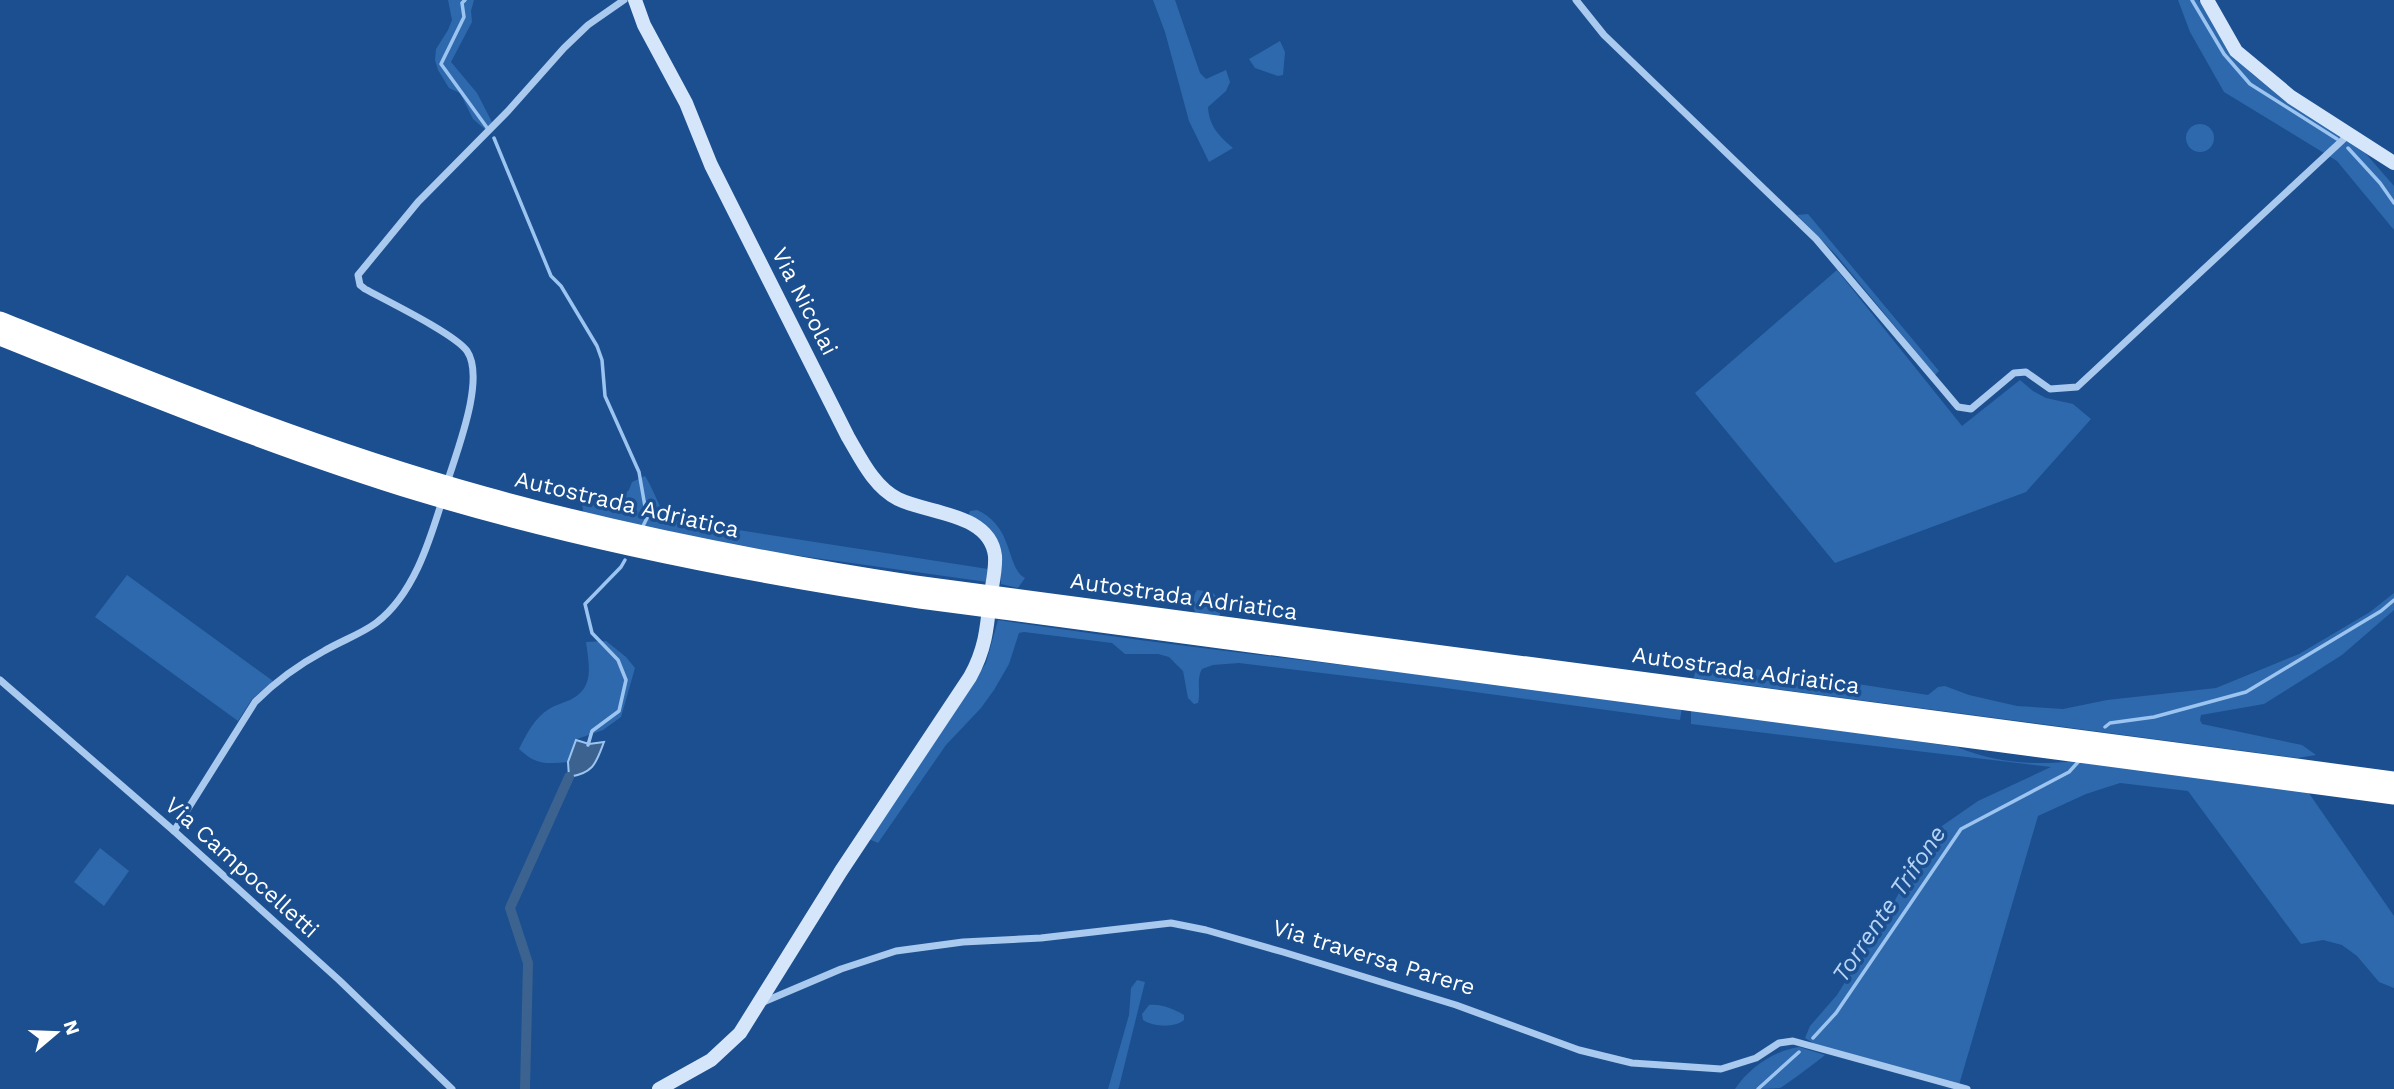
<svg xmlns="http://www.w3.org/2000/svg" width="2394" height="1089" font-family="'Work Sans',sans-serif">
<rect width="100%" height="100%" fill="#1b4f8f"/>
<!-- green -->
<g fill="#2e69ad">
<path d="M448,0H474L471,11L472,22L451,62L477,93L493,124L487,131L473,119L460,93L449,88L438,70L435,60L436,49L448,30L452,20Z"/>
<path d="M1153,0H1175L1200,73L1206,79L1226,70L1230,82L1226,91L1208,107C1209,126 1219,136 1233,148L1209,162L1189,121L1165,32Z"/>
<path d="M2178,0H2199L2223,39L2252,74L2281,95L2354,140L2394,186V230L2337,161L2224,92L2190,32Z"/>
<path d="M1280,41L1285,52L1283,75L1278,76L1255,68L1249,59Z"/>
<circle cx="2200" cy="138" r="14"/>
<path d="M1808,214L1939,371L1935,375L1837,256L1797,215Z"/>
<path d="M1837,270L1962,426L2020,380L2033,391L2046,398L2073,404L2091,419L2026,492L1835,563L1695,393Z"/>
<path d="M645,476C654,490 658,506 668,519L988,569L987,582L708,543L584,514L582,505C594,491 605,497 621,498L629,490L632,482Z"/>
<path d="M977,510C1014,526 1006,568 1025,578L1018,588L1001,584L1000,556L967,518L970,511Z"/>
<path d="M127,575L273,681L252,699L238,721L95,617Z"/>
<path d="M1197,590L1212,592L1223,603L1219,617L1196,613C1191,605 1192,598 1197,590Z"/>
<path d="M2394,593V610L2342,655L2264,704L2201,715L2200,720L2202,724L2302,745L2316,755L2298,758L1694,678L1696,662L1794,674L1928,695L1938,687L1945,686L1969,695L2017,706L2063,709L2107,700L2216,688L2299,654L2370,612Z"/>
<path d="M998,620C1225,654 1454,676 1682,708L1680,720L1438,687L1239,663L1213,665L1202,669C1196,679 1201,692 1198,703L1194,704L1188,698L1183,671L1169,657L1158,654H1125L1112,643L1024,632L1019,633L1009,664L994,690L981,708L946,745L878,843L869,839L986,663Z"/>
<path d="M606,641L626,657L635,668L621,717L603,730L577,739L568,762C545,764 536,765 519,749C526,735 535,717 549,709C555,705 563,703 570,700C595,688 589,665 586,642Z"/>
<path d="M1691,709L1957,747C1992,762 2035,766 2073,761L2306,789L2394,916V988L2379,982L2357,956L2342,945L2323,940L2301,944L2188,791L2120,783L2086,794L2038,816L1959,1085L1816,1045L1805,1038L1810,1026L1837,995L1891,908L1929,835L1978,801L2051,767L1691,724Z"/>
<path d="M100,848L129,871L104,906L74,882Z"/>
<path d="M1137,980L1145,982L1119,1087L1118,1089H1108L1129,1015L1131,988Z"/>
<path d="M1149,1005C1162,1004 1173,1009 1184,1015V1020C1175,1028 1153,1027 1143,1020L1142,1014Z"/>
<path d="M1799,1047L1825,1055C1822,1058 1783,1087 1780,1088C1771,1089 1745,1089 1735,1089C1749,1068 1773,1051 1799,1047Z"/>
</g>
<!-- water -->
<path fill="#3c6290" stroke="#9cc4f0" stroke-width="2" d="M576,740L589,744L604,742C596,763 594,773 569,777L568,762Z"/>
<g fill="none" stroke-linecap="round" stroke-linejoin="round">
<!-- stream -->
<g stroke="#9cc4f0" stroke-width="3.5">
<path d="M465,0L462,3L464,17L441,64L488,129"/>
<path d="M2192,0L2224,54L2250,84L2337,139"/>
<path d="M494,138L551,276L561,286L597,346L602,360L605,396L639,472L647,518L643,526"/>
<path d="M2348,148L2380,183L2394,203"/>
<path d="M2105,727L2110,723L2154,717L2246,692L2381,611L2394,600"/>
<path d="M588,745L592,731L619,711L626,680L618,660L592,633L585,604L621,567L625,560"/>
<path d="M1813,1038L1836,1013L1961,829L2069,772L2079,761"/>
<path d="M1758,1089L1799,1052"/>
</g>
<!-- canal -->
<path stroke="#3c6290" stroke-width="10" d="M525,1089L528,963L510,908L569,777"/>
<!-- street -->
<g stroke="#a9c9ee" stroke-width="7">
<path d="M1576,0L1604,35L1816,239L1958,407L1971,409L2014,373L2026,372L2050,389L2077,387L2348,135"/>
<path d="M447,483C456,453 486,379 467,351C455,334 387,301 365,289L360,285L358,275L418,202L508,111L564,48L588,25L624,0"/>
<path d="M0,680L174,831L339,980L452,1089"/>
<path d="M174,831L255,702C275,682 300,664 324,651C341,641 361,634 376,623C413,595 429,543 442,501"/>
<path d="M761,1003L841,969L896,951L963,942L1041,938L1171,923L1206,930L1283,952L1456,1005L1579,1050L1632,1063L1721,1069L1756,1058L1779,1043L1793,1041L1967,1089"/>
</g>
<!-- secondary -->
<g stroke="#d6e6fa" stroke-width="14">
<path d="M635,0L644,25L686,103L711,165L848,437C861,459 874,487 898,499C929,514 990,513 995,556C996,570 992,585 990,599C987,629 985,650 970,677L841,871L740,1033L711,1060L659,1089"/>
<path d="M2207,0L2236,51L2291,97L2394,163"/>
</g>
<!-- highway -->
<g stroke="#fff" stroke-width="19">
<path d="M0,321C159,385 318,450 484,496C626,535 770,563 915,585L2394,781"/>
<path d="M0,336C140,392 279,449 423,493C586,542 752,574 920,599L2394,795"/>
</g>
</g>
<g text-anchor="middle" stroke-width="7" stroke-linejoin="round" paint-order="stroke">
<!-- street labels -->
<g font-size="23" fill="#fff" stroke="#1b4f8f">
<text transform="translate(805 301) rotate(63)" y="8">Via Nicolai</text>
<text transform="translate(627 504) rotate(13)" y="8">Autostrada Adriatica</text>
<text transform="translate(1184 596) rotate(8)" y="8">Autostrada Adriatica</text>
<text transform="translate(1746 670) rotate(8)" y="8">Autostrada Adriatica</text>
<text transform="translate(242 867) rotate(42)" y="8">Via Campocelletti</text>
<text transform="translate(1374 957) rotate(17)" y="8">Via traversa Parere</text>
</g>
<!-- water labels -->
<g font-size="24" font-style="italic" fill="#b5d3f5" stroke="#1b4f8f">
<text transform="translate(1889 904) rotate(-56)" y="8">Torrente Trifone</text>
</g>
</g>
<!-- north arrow -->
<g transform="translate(56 1033) rotate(71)" stroke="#1b4f8f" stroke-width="5" paint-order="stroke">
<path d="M0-5L12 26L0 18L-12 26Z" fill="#ffffff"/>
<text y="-10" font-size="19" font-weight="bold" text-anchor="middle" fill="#ffffff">N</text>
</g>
</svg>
